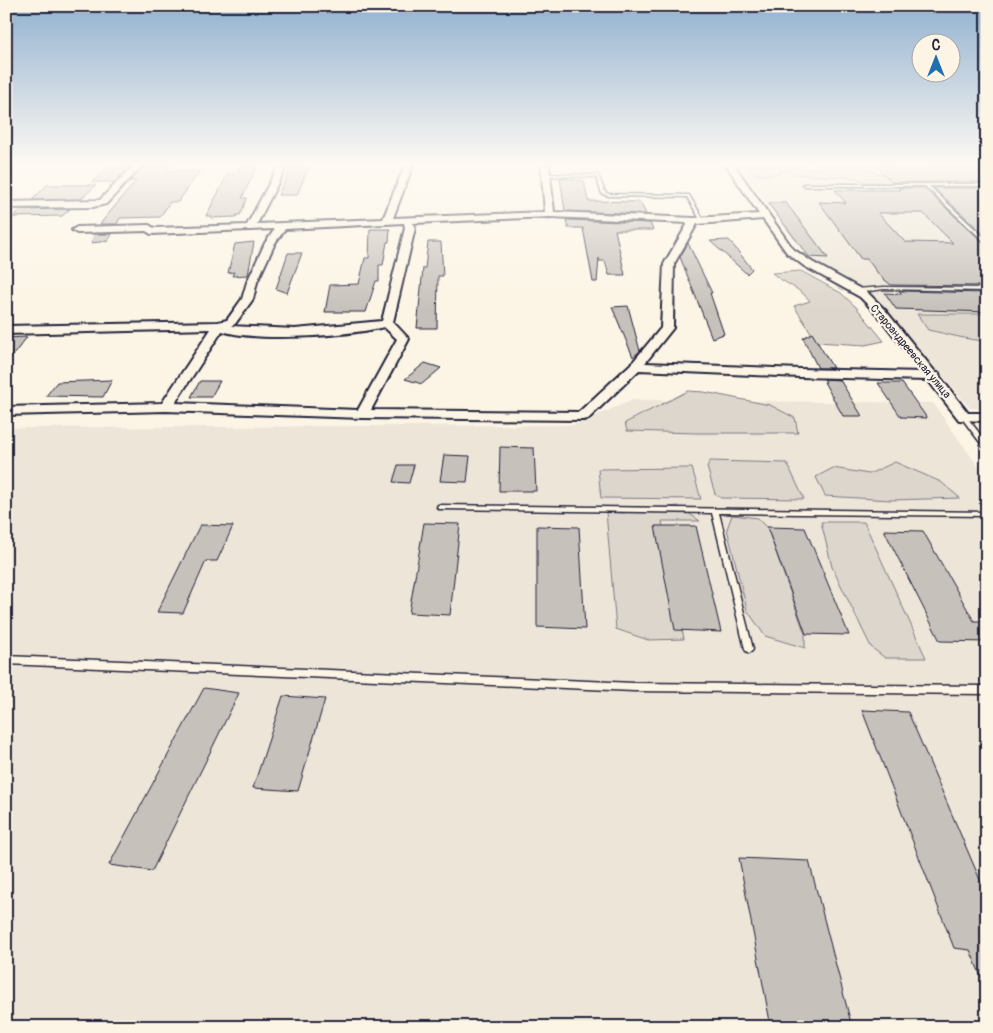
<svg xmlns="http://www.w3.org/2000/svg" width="993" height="1033" font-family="Pangolin,sans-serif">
<rect width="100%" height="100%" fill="#fcf5e5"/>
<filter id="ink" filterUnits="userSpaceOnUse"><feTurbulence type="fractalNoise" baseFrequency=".02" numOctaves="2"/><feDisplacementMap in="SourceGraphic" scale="10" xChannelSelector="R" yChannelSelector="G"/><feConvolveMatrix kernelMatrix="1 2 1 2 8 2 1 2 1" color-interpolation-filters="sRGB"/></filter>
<g filter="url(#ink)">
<!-- built -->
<g fill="#ece5d8">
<path d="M739,165H987V409L970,408L871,292L808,259Z"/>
<path d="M633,400L933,403L987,479V1027H6V428L574,425Z"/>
</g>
<!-- green -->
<g fill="#dcd6cc" stroke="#7f7c84">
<path d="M748,165C773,165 796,168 821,169L818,165H867L869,171L896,178L987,179V184L864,182L857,178L793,174L780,169V174L761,175L751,172Z"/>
<path d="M801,271L841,293L856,307L884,341L865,345L817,342L794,306L810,301C800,288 785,284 772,273Z"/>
<path d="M917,314H987V341C967,340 948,334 928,330Z"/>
<path d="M688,391L704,392L770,405L795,418L798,433H696L627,431L625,423Z"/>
<path d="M710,461L787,463L804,499L721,498L715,494L707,467Z"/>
<path d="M895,462L941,482L960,498L891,500L825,496L816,477L833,468L869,474Z"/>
<path d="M692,468L701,499L601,498L598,469Z"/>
<path d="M678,506L700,521H662L684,639L648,640L616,629L606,512L623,513Z"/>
<path d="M732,515L758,518L767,527L805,634V648L765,636L747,610L727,529Z"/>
<path d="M821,522H864L926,658H885L871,647L832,567Z"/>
</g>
<!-- building -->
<g fill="#c6c1bb" stroke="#22223b" fill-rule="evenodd">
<path d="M875,165L987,168V182H892Z"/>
<path d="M170,166L166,171H200L178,202H170L160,217L120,218L117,224H100L136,181H130L144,167Z"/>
<path d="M241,166H257L242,198H247L240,215H237L236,217L211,218L212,216H206L228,174H236Z"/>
<path d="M292,166H309L297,195H278Z"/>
<path d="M129,167L115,182H92L108,168Z"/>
<path d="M560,178L584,181L588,201L640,202L646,214L565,211Z"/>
<path d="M47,185H96L81,199L32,200Z"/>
<path d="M898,188H924L987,246V286L891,285L880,276L867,259H861L819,202L846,203L835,190H901ZM878,213H923L953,243L905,242Z"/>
<path d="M934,188H987V237Z"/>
<path d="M768,203H786L828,258L809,257Z"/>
<path d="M70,209L62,216L13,217L21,210Z"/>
<path d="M566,220L650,223L653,230H615L625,275H609L605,261H599V258L597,282H593L583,228H568Z"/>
<path d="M370,229H390L389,242H387L383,265H379V281H376L366,312H325L330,285L359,284L365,258H369Z"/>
<path d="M95,234H112L108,241L91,243Z"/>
<path d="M729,240L752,269L747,274L710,241Z"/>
<path d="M254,242L248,275L232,276L234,272L228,273L235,244Z"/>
<path d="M428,242H441L443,276H438L437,328H417L423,268H425Z"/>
<path d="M688,243L712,293H710L724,334L712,338L680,257Z"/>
<path d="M288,253H302L287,293L276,289Z"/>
<path d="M899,291L987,293V312L896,309L885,293L902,294Z"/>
<path d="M628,306L640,351L633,357L612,307Z"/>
<path d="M812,333L833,368H818L803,338Z"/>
<path d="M27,337L6,364V338Z"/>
<path d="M425,363L441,368L422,384L405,379Z"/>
<path d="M824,379L840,380L862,416H843L824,382H826Z"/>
<path d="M112,380L103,397L46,396L57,382Z"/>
<path d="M200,381H220L211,397H191Z"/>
<path d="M878,383H902L927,418L901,417Z"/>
<path d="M500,447L534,448L536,491H499Z"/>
<path d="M444,455L470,456L467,482L440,481Z"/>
<path d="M398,465H414L409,483L393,482Z"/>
<path d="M424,523L460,524L450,615L409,613Z"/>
<path d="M200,525L233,526L217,561H206L183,613L157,612Z"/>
<path d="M537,526L579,527L585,629L537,627Z"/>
<path d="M655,526H696L721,632L675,630Z"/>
<path d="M767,527L805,528L849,635L806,634Z"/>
<path d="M884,530L923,531L974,621H987V642L940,641Z"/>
<path d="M204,688L239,693L152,871L109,865Z"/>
<path d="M283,696L325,699L298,791L253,788Z"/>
<path d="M862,710L908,712L987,896V991L970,950L954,948Z"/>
<path d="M739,858L809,861L852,1027H771Z"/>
</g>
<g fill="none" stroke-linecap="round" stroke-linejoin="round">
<!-- lane casing -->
<g stroke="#22223b" stroke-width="3">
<g id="lane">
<path d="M546,174L598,175L605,192L609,194L689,195L704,220L701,221L687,197L609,196L602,194L596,177L545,176Z"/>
<path d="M803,184H987V186H929L987,240V244L925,186H804Z"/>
<path d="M884,287L987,288V291L884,289L856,293L853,291L856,289Z"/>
<path d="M964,415L966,416L987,443V450L985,449L961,417Z"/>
<path d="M438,505L987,512V516L719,513L753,649L752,651L749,653L746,651L745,649L712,513L441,509H438L437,507Z"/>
<path d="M6,656L634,683L987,686V694L634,691L6,664Z"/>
</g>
</g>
<!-- street casing -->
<g stroke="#22223b" stroke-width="4">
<g id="street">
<path d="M134,165H143L106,204L93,207L6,208V202L100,200Z"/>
<path d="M279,165H287L257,224L383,219L405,165H413L393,218L545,212L541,165H549L554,212L694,218L759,214L726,165H734L793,249L812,262L868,293L886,311L936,373H939L940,377L968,413H987V421L959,420L928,380L800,377L639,370L588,419L583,420L362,418L166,411L6,415V407L162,403L211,329L6,334V326L218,322L227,320L242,299L247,282L265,243L275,229L151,234L146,231L77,233L72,230L77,227L149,225L154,228L247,225ZM550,217L688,223L664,264L661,328L632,363L579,412L371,410L409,339L393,322L415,228L413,223ZM763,219L787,253L804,266L860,297L878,315L922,372L800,369L645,363L673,328L674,264L697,224ZM404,223L405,228L382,321L295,329L231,326L235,324L253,299L257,282L275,243L285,229ZM384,327L397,339L358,410L175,403L222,331C256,342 348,336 384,327Z"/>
</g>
</g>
<!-- lane -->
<use href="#lane" fill="#fcf5e5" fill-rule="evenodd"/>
<!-- street -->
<use href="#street" fill="#fcf5e5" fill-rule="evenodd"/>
</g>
</g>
<!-- sky -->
<linearGradient id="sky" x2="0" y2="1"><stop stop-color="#92b1d0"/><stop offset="0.53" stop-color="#fefaf3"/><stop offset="1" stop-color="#fefaf3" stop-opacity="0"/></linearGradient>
<rect width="993" height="310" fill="url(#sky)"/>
<g text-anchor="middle" stroke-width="4.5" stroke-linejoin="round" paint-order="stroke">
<!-- far-street labels -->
<g font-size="11" fill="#22223b" stroke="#fcf5e5">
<text transform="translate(911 351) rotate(50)" y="4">Староандреевская улица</text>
</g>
</g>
<!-- margin -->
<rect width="993" height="1033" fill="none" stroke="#fcf5e5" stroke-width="25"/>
<rect x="12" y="12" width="968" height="1008" fill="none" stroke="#22223b" stroke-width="2" filter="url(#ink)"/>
<!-- north arrow -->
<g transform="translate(936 58)"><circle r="24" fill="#fcf5e5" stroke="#a5a1a1"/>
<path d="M0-4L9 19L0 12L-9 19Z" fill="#1f6fb2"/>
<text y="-8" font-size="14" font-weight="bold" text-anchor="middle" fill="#22223b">С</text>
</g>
</svg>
